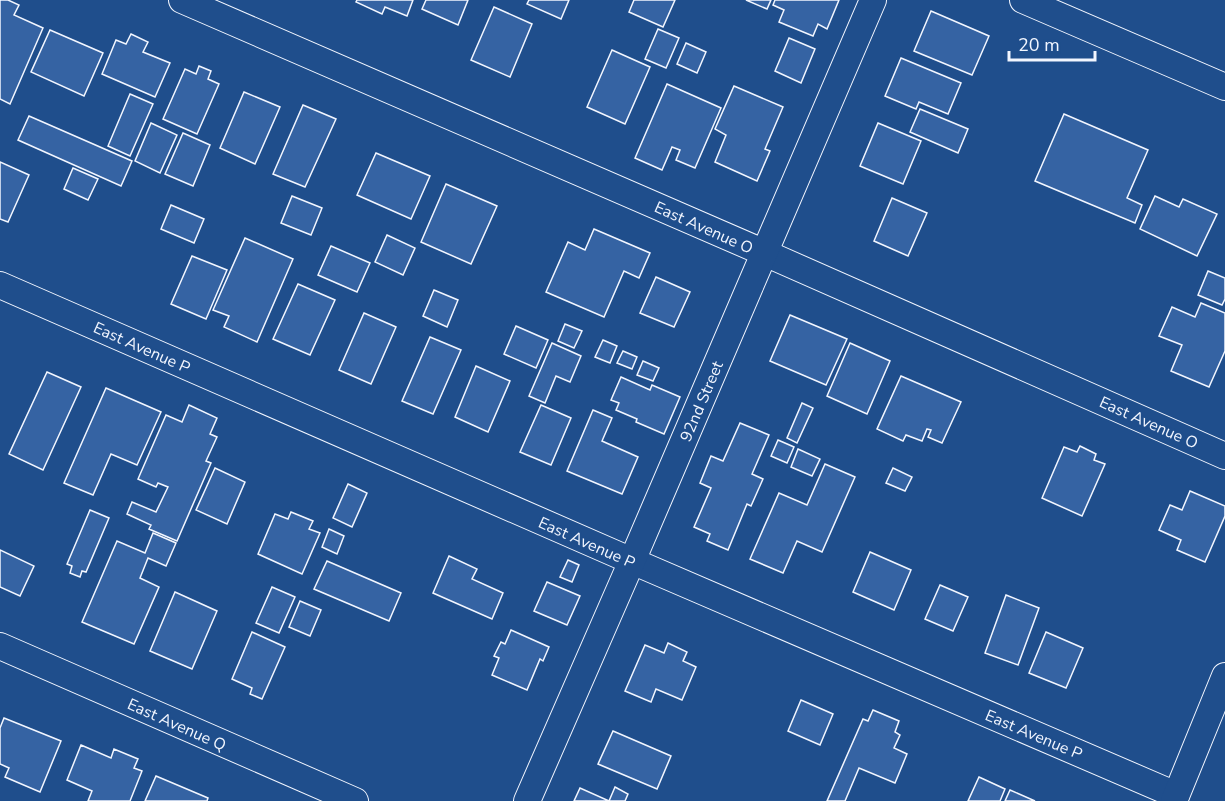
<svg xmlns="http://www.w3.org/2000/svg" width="1225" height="801" font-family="'Nunito Sans',sans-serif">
<rect width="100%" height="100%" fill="#1f4e8c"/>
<!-- building -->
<g fill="#3563a3" stroke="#f2f6ff" stroke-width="1.5">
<path d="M0,0H8L19,5L14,15L43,28L10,104L0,99Z"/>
<path d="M357,0H413L407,16L385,7L382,14L356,2Z"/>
<path d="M426,0H468L458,25L422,9Z"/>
<path d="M529,0H569L561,19L527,4Z"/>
<path d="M634,0H675L663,27L629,12Z"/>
<path d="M746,0H771L767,9Z"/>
<path d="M775,0H839L827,29L818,24L813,36L779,22L784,10L773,5Z"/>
<path d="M494,7L532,24L510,77L471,60Z"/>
<path d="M931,11L989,36L972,75L914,51Z"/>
<path d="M658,29L679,38L666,68L645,59Z"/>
<path d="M50,30L103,53L84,96L31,72Z"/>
<path d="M131,34L148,42L143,52L170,63L155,97L102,74L116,40L126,44Z"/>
<path d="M789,38L815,49L801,83L775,71Z"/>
<path d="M686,43L706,52L697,73L677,64Z"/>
<path d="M612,50L650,67L625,124L587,107Z"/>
<path d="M901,58L961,83L948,114L919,102L916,109L885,96Z"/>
<path d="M199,66L211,71L208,79L219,84L197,134L163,119L185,69L196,74Z"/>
<path d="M667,84L721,108L695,168L676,160L680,150L672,147L662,170L635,158Z"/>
<path d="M734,86L783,107L765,149L770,151L757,181L715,162L726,135L715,129Z"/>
<path d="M244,92L280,107L255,164L220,148Z"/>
<path d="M130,94L153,104L130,156L108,146Z"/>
<path d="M303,105L336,119L305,187L273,174Z"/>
<path d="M920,109L968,129L958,153L910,132Z"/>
<path d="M1064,114L1148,150L1127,198L1142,205L1135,223L1035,181Z"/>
<path d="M29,116L132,161L121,186L18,140Z"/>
<path d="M151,123L177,135L160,173L135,161Z"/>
<path d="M878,123L921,141L903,184L860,166Z"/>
<path d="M183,133L210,145L193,186L165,174Z"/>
<path d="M376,153L430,176L411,219L357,195Z"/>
<path d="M0,162L29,175L8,222L0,219Z"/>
<path d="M73,168L98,179L88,200L64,189Z"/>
<path d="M446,184L497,206L471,264L421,242Z"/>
<path d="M292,196L322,208L311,235L281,223Z"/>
<path d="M1155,196L1179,207L1183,199L1217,214L1197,256L1140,229Z"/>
<path d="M892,198L927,213L908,256L874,241Z"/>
<path d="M171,205L204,219L194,243L161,229Z"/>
<path d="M594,229L650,253L639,278L624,271L604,317L546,292L568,242L585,250Z"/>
<path d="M387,235L415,248L403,275L375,262Z"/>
<path d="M245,238L293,259L257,342L224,327L229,316L213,310Z"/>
<path d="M331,246L370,263L357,292L318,275Z"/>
<path d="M192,256L227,270L206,319L171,304Z"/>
<path d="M1208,271L1225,278V299L1222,305L1198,295Z"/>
<path d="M656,277L690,292L674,327L640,313Z"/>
<path d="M298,284L335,300L310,355L273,339Z"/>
<path d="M434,290L458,300L447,327L423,316Z"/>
<path d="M1201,303L1225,313V351L1209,387L1171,371L1182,345L1159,336L1172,307L1195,317Z"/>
<path d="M364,313L396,327L371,384L339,370Z"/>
<path d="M790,315L847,339L826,385L770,361Z"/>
<path d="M565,324L582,331L574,348L558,341Z"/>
<path d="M516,326L548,340L536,368L504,354Z"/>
<path d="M430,337L461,350L433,414L402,401Z"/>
<path d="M603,340L617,346L610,363L595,357Z"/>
<path d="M552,343L581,356L570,382L556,376L545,403L529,396Z"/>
<path d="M850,343L890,361L867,414L827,396Z"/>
<path d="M623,351L637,357L632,369L617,363Z"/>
<path d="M643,361L659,368L653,381L637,375Z"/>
<path d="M476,366L510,381L488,432L455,417Z"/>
<path d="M47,372L81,387L43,470L9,454Z"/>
<path d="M901,376L961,402L942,443L928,437L931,430L927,429L922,441L906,435L903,441L877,429Z"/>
<path d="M621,377L650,390L652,385L680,397L664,434L636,422L637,419L616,410L619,403L611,400Z"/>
<path d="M106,388L161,412L137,465L111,454L93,495L64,483Z"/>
<path d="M802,403L813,408L797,443L787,438Z"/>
<path d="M189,405L217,418L210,434L217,437L206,461L211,463L177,541L149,529L151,525L127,514L132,502L156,512L168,487L158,483L156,487L138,479L166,415L182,422Z"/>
<path d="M541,405L571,418L551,465L520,452Z"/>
<path d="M593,410L612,418L602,441L638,457L622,494L567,471Z"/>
<path d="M740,423L769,435L752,474L763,479L751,506L747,504L728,550L707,541L710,534L694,527L711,488L700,483L711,456L723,461Z"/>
<path d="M778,440L794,447L787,463L771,456Z"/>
<path d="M1080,446L1096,454L1094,460L1105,464L1082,516L1042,498L1064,447L1077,452Z"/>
<path d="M798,449L820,459L812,476L791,467Z"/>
<path d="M825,464L855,477L822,552L797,541L783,573L750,559L779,493L807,505Z"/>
<path d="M215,468L245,482L227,524L196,510Z"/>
<path d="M893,468L912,477L905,491L886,483Z"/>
<path d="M348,484L367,493L352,527L333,518Z"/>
<path d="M1190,491L1225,506V516L1205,562L1177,550L1181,540L1159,530L1170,505L1182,510Z"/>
<path d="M90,510L109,518L86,572L82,571L80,577L70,573L72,566L67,564Z"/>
<path d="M291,512L313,521L309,529L320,533L302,574L258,554L275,514L288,519Z"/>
<path d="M329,529L344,536L337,554L322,547Z"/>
<path d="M153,533L176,543L166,566L148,558L140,578L159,587L134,644L82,622L117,541L145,553Z"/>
<path d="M0,550L34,566L20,596L0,587Z"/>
<path d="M870,552L911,570L894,610L853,592Z"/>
<path d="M449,556L477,569L472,579L503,593L492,619L433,593Z"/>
<path d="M568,560L579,565L572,582L560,577Z"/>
<path d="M327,561L401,593L389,621L314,589Z"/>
<path d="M547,582L580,596L567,625L534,611Z"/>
<path d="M940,585L968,597L953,631L925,619Z"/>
<path d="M272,587L295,597L279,633L256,623Z"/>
<path d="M175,592L217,611L192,669L150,651Z"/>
<path d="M1006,595L1039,608L1018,665L985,653Z"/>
<path d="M300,601L321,610L310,636L289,627Z"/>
<path d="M511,630L549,647L543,661L540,659L527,690L492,675L499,658L494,656L501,642L505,644Z"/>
<path d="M252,632L285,647L262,699L250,694L252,688L232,679Z"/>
<path d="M1046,632L1083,648L1066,688L1029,673Z"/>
<path d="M668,643L687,652L683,661L696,667L682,700L656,689L651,702L625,691L645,645L664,653Z"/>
<path d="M801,700L833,714L820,745L788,731Z"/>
<path d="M873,710L899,721L895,732L900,735L894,748L907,754L895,783L859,768L845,801H827L863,719L868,721Z"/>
<path d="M4,718L61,741L40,792L5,777L9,768L0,764V728Z"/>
<path d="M613,731L671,756L657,789L598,764Z"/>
<path d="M81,745L111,758L114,749L138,759L134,768L142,771L130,801H88L92,791L67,780Z"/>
<path d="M156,776L208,798L207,801H145Z"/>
<path d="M979,777L1005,789L1000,801H968Z"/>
<path d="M615,787L628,794L625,801H574L580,788L609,801Z"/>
<path d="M1010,790L1035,801H1005Z"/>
</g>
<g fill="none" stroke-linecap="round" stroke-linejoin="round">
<!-- street casing -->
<g stroke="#f2f6ff" stroke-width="28">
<g id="street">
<path d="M182,0L765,253L1225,456"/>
<path d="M1023,0L1225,87"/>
<path d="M0,285L632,561L1176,795"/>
<path d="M0,646L355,801"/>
<path d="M527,801L632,561L873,0"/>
<path d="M1174,801L1225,676"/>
</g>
</g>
<!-- street -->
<use href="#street" stroke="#1f4e8c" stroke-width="26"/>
</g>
<g text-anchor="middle" stroke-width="4.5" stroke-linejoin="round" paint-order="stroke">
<!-- street labels -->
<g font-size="16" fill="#f2f6ff" stroke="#1f4e8c">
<text transform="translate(704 227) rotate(24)" y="6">East Avenue O</text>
<text transform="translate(142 347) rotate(24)" y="6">East Avenue P</text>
<text transform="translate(701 401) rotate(-67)" y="6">92nd Street</text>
<text transform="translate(1149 422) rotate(24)" y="6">East Avenue O</text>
<text transform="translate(587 542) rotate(24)" y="6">East Avenue P</text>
<text transform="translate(177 724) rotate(24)" y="6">East Avenue Q</text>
<text transform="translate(1034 734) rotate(23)" y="6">East Avenue P</text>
</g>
</g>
<!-- scale -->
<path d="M1009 51v9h86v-9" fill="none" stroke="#f2f6ff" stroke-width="3"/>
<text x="1018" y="51" font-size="18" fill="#f2f6ff" stroke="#1f4e8c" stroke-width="4.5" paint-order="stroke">20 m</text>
</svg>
